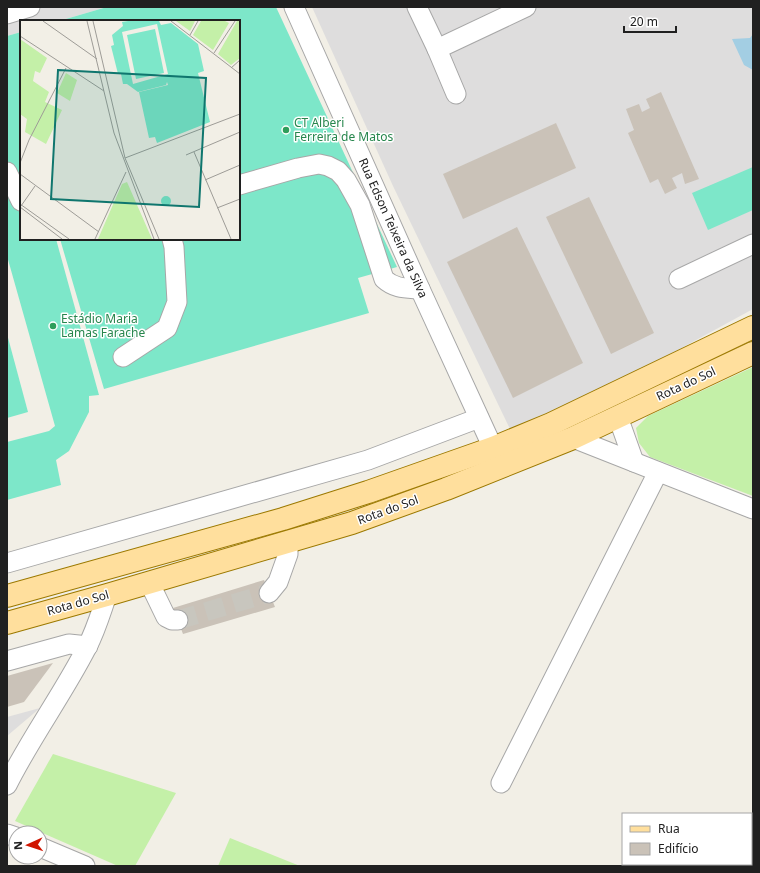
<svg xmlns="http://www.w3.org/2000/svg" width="760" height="873" font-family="'Noto Sans',sans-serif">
<rect width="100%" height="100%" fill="#f2efe6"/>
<!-- residential -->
<g fill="#dedddd">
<path d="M7,7H107L59,21H21V32L7,36Z"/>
<path d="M312,7H753V309L676,351L511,431L393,186Z"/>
<path d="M40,708L7,736V717Z"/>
</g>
<!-- grass -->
<g fill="#c4f0a8">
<path d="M753,367V496L650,457L639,443L636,428L648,416Z"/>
<path d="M53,754L176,793L135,866H118L15,821Z"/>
<path d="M230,838L300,866H218Z"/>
</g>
<!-- pitch -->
<g fill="#7de7c9">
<path d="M107,7H276L397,267L358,278L369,313L104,389L60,239H239V21H59Z"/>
<path d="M21,32V239H56L99,395L89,396V412L69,451L56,460L61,485L7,500V442L49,431L55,426L7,256V36Z"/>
<path d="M753,167V210L708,230L692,193Z"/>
<path d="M7,334L28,412L7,418Z"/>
</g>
<!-- water -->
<path fill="#a3cee3" d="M753,34V70L744,65L732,39L750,38Z"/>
<!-- building -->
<g fill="#cac2b8">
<path d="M661,92L699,179L685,184L682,173L672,178L677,188L665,194L658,179L650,183L628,133L634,130L626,109L639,104L642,112L650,108L646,99Z"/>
<path d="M556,123L576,168L463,219L443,174Z"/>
<path d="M589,197L654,333L611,354L546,217Z"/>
<path d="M517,227L583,363L513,398L447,262Z"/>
<path d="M264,580L275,607L183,634L173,608Z"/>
<path d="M53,663L24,702L7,707V676Z"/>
</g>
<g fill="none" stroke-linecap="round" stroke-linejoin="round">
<!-- minor-tunnel -->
<path stroke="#c8c6be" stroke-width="19" stroke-dasharray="19 10" stroke-linecap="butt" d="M178,620L269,593"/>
<!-- minor casing -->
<g stroke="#a7a7a7" stroke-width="21">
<g id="minor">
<path d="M294,7L420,289L493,448"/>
<path d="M417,7L437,49L456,94"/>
<path d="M7,14L30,7"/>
<path d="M437,49L526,7"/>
<path d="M7,172L21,201"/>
<path d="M239,185L298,168L319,164L328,166L338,171L346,180L360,205L384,279C395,289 406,288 420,289"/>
<path d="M679,279L753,244"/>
<path d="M123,357L167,328L177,302L174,247L172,239"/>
<path d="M618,417L634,462"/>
<path d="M573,438L753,509"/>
<path d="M7,563L368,460L479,418"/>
<path d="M149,582L166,617L172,620H178"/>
<path d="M269,593L278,582L288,554V541"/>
<path d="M7,661L69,644L88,646"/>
<path d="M501,783L658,472"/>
<path d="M7,785C31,737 63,694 87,647C96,630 101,612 107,595"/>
<path d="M7,834L16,837"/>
<path d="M40,847L85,866"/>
</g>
</g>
<!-- major casing -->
<g stroke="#9c7900" stroke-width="24">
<g id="major">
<path d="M7,596L283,519L368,492L493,448L551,424L753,327"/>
<path d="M7,623L107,595L352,523L446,489L573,438L753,353"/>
</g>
</g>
<!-- minor -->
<use href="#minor" stroke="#fff" stroke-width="19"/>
<!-- major -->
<use href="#major" stroke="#ffdf9d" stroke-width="22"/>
</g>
<!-- markers -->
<g fill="#2e9e5b" stroke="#fff" stroke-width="1.5">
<circle cx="286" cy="130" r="4"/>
<circle cx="53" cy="326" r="4"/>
</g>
<g text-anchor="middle" stroke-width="3" stroke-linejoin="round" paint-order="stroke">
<!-- leisure labels -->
<g font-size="12" fill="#27864d" stroke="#fff" text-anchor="start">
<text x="294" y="127">CT Alberi<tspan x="294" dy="14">Ferreira de Matos</tspan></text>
<text x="61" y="323">Estádio Maria<tspan x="61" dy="14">Lamas Farache</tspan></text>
</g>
<!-- street labels -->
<g font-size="12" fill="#202020" stroke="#fff">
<text transform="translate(393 228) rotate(66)" y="4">Rua Edson Teixeira da Silva</text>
<text transform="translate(686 384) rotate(-25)" y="4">Rota do Sol</text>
<text transform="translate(388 510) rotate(-20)" y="4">Rota do Sol</text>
<text transform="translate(78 603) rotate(-16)" y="4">Rota do Sol</text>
</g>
</g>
<!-- overview -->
<g transform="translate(20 20)">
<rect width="220" height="220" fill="#f2efe6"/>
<path d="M156,1H175L170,11ZM181,1H205L209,3L193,30L173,15ZM217,1H220V38L211,45L198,34ZM0,19L27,38L20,53L15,51L13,61L29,72L25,82L42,90L26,124L5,112L7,99L0,94ZM46,53L57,60L50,81L37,73ZM107,162L132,219H78L102,164Z" fill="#c4f0a8"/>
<path d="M108,1H139L141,5L151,3L178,24L184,51L178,53L190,102L137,123L135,117L129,118L119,72L148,65L147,62L146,65L118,72L107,64H103L101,54H98L91,26L94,25L92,15L103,6L102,2ZM137,4L148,54L113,64L102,12ZM135,9L144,53L116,59L107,15ZM141 181a5 5 0 1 1 10 0a5 5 0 1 1-10 0Z" fill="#7de7c9" fill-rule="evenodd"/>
<path fill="none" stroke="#9e9c97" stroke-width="1" d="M23,1L77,39M67,1L94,113L134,219M73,1L105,138L139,219M151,1L220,54M170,15L178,1M0,16L84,71M194,33L215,1M211,48L220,40M174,132L211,219M166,135L220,112M105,138L220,94M0,143L9,120L46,48M0,154L79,212M185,160L220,145M0,184L49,219M1,186L15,166M0,187L42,219M197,188L220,179M75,219L106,152"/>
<path fill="#0f766e" fill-opacity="0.15" stroke="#0f766e" stroke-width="2" d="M38,50L186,58L179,187L31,179Z"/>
<rect width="220" height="220" fill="none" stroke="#202020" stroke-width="2"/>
</g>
<!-- border -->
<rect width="760" height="873" fill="none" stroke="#202020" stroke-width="16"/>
<!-- legend -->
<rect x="622" y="813" width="130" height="52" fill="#ffffff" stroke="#a6a6a6"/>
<rect x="630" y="826" width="20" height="6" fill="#ffdf9d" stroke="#a6a6a6"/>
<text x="658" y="833" font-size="12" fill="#202020">Rua</text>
<rect x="630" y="843" width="20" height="12" fill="#cac2b8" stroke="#a6a6a6"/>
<text x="658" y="853" font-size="12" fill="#202020">Edifício</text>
<!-- north arrow -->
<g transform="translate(28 845) rotate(267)"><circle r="19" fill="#ffffff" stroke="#a6a6a6"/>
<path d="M0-3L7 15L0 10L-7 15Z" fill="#d01500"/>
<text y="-6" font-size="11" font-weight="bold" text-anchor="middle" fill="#202020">N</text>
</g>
<!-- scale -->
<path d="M624 26v6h52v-6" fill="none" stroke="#202020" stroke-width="2"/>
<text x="630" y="26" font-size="12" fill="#202020" stroke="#ffffff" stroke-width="3" paint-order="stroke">20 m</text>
</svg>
